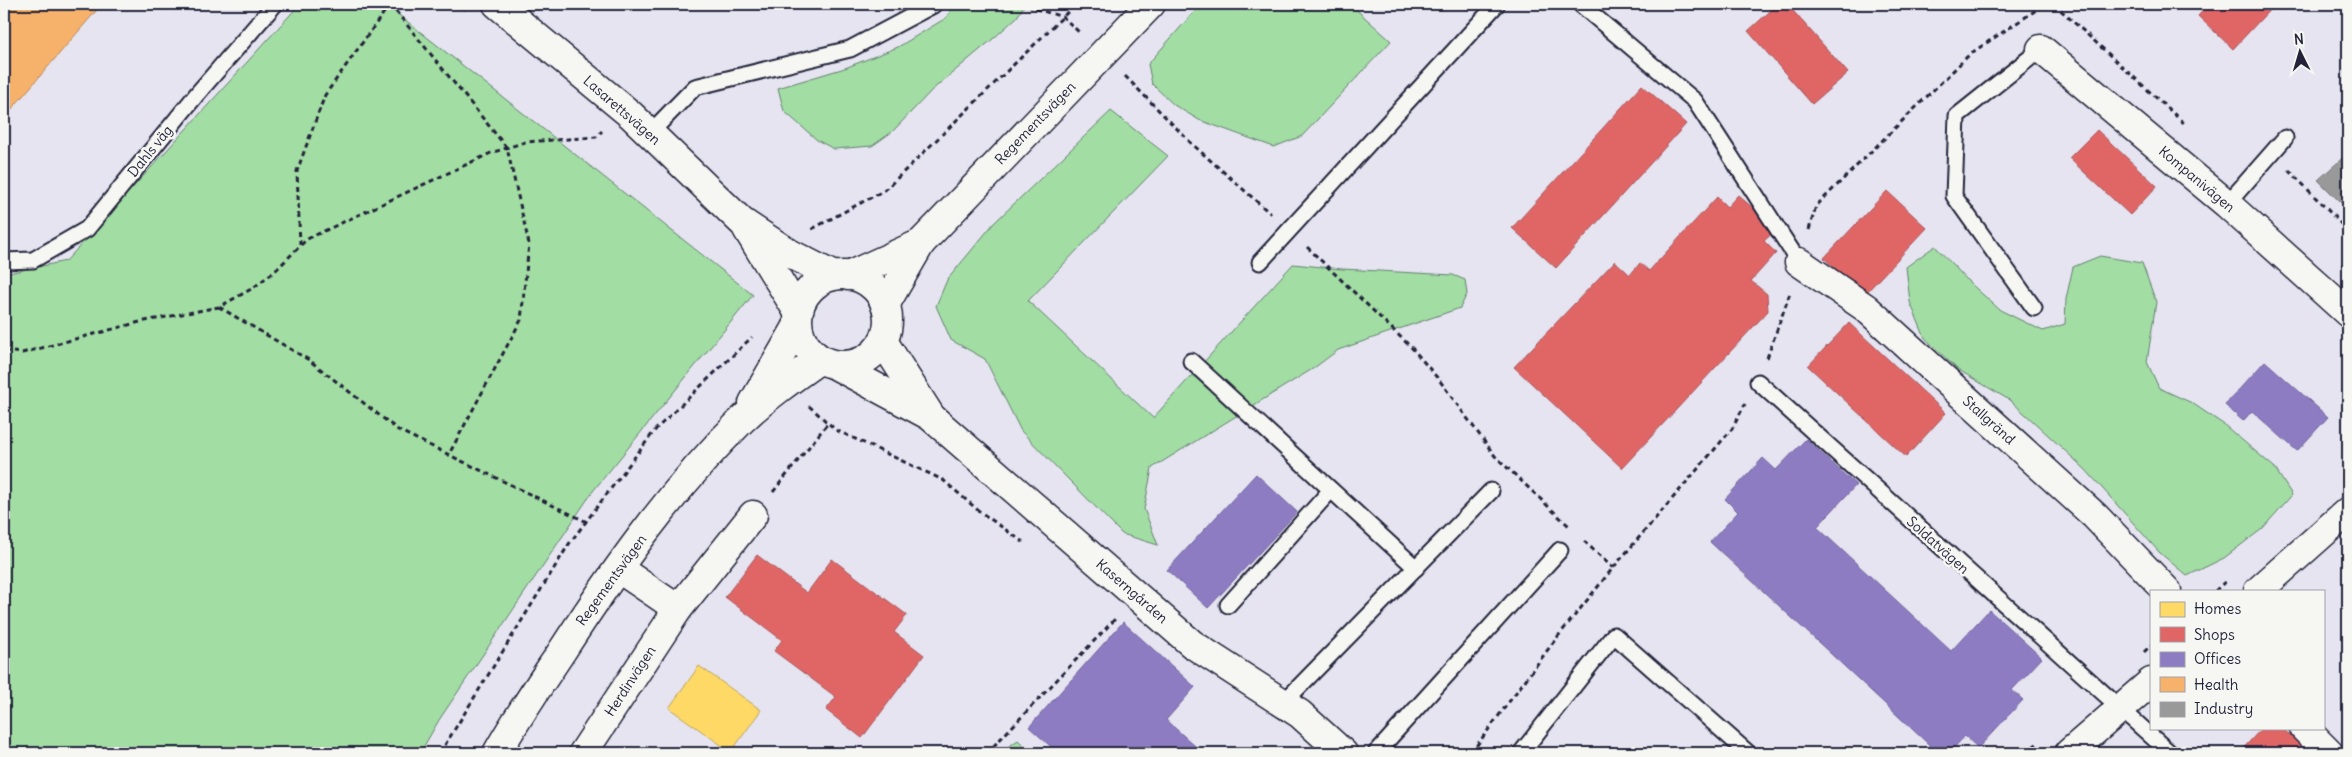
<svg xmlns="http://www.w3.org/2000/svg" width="2352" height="757" font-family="Delius,sans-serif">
<rect width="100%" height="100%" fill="#e5e4f0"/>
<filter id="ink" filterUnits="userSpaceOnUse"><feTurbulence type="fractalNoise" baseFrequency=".02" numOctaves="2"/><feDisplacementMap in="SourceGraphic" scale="10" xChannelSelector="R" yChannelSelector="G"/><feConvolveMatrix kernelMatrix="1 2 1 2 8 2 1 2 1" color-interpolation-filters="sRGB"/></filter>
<g filter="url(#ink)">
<!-- green -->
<g fill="#a2dda3" stroke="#62806f">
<path d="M300,4H385L753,295L593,491L439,720L420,753H4V274L66,261Z"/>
<path d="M955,4H1025L1017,17L994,38L932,90L892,132L872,146L834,149L817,140L784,111L778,88L845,68L898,47L946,18Z"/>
<path d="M1201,4H1350L1391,41L1302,136L1274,147L1199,120L1174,105L1152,84L1148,64Z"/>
<path d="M1111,111L1168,156L1028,301L1153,418L1293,264L1342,269L1453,275L1465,280L1467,294L1460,308L1338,350L1314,368L1152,468L1144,509L1158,545L1122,534L1021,431L985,359L951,340L936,306L947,280L994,223Z"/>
<path d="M1935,246L1970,283L2000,310L2043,331L2065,324L2066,299L2073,267L2100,256L2142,263L2156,302L2147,362L2159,388L2192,403L2223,424L2274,467L2292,495L2262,529L2224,558L2187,576L2159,552L2086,470L2011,401L1957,369L1925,338L1910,302L1906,267Z"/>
<path d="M1018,740L1032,753H999Z"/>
</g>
<!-- homes -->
<path fill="#ffd966" stroke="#bda259" d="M699,666L761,710L731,752L669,708Z"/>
<!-- shops -->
<g fill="#e06666" stroke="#a75259">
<path d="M1778,4H1787L1848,73L1812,104L1748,31Z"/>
<path d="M2209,4H2275L2233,49L2198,16Z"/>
<path d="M1642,85L1686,124L1556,268L1512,228Z"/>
<path d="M2097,130L2157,186L2130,215L2069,158Z"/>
<path d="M1887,191L1927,228L1864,295L1824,258Z"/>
<path d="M1738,195L1777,229L1764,241L1776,253L1751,281L1767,294L1768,311L1622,468L1514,367L1615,261L1630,275L1640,263L1649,271L1717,197L1727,207Z"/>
<path d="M1849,323L1946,413L1906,457L1808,366Z"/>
<path d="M757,555L807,593L832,559L907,615L894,632L924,655L862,738L826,710L836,697L774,651L782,640L725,597Z"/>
<path d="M2262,728H2282L2310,753H2239Z"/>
</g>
<!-- offices -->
<g fill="#8e7cc3" stroke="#6e619a">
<path d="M2265,361L2328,417L2297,451L2252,411L2243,421L2225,405Z"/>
<path d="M1806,439L1856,485L1817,527L1951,651L1989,610L2042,658L2012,690L2023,700L1978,748L1965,736L1949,753H1938L1710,542L1738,512L1725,499L1763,458L1776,470Z"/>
<path d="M1256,474L1297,512L1208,608L1167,570Z"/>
<path d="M1123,622L1195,687L1166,720L1203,753H1058L1029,727Z"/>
</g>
<!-- health -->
<path fill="#f6b26b" stroke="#b6875d" d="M4,4H102L4,118Z"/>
<!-- industry -->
<path fill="#999" stroke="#75757d" d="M2348,153V210L2318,180Z"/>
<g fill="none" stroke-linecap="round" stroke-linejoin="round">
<!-- service casing -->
<g stroke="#22223b" stroke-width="19">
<g id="service">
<path d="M1580,4L1695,101L1799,262"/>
<path d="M650,133L695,87L850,49L935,4"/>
<path d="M2227,204L2285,138"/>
<path d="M4,261L33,260L87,229L197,94L275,4"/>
<path d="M1260,262L1497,4"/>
<path d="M2034,308L1954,196L1957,116L2041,49"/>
<path d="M1191,361L1416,568"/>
<path d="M1758,382L2170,753"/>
<path d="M1228,605L1331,490"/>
<path d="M1283,703L1491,491"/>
<path d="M1376,753L1560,550"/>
<path d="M1521,753L1614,635L1748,753"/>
</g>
</g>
<!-- minor casing -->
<g stroke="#22223b" stroke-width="31">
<g id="minor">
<path d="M497,4L631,115L742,222L789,253L834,276"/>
<path d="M2041,49L2227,204L2348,313"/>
<path d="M747,229L798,312"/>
<path d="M1799,262L1866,308L2095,516L2167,591"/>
<path d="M883,341L930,415"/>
<path d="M835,365L930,416L1192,644L1300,714L1343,753"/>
<path d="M619,569L678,609"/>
<path d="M2258,591L2348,511"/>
<path d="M2304,728L2329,753"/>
<path d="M583,753L678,609L753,515"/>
<path d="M2069,753L2151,682"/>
</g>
</g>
<!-- secondary casing -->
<g stroke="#22223b" stroke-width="31">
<g id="secondary">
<circle cx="843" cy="320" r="45"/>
<path d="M848,276L921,243"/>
<path d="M885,305L921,243L1151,4"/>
<path d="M753,403L798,325"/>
<path d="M497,753C516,719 538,687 560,654C613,572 672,489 742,420C766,397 793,378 820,359"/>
</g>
</g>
<!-- path -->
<g stroke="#22223b" stroke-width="3" stroke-dasharray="5 4" stroke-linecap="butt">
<path d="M390,4L507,148L529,244L521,320L448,456"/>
<path d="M458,4L465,10"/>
<path d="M1028,4L1033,8L1063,17L1081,34"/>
<path d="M2054,4L2186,125"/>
<path d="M1125,76L1192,144L1271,214"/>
<path d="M2289,170L2348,231"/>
<path d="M812,229L885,190L1076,4"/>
<path d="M1809,230L1816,206L1970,54L2045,4"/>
<path d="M300,245L297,171L325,95L390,4"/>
<path d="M1307,247L1412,348L1440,381L1495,456L1569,526"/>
<path d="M2342,266L2348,259"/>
<path d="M219,307L309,360L398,430L587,522"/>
<path d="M4,351L22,353L140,322L219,307L253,288L276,270L307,239L491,153L525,142L596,137L602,131"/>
<path d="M1767,358L1790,293"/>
<path d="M809,406L836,430L943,480L979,511L1023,542"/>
<path d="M773,492L828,423"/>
<path d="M1584,541L1613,568"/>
<path d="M2215,591L2228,579"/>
<path d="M2144,652L2151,645"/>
<path d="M440,753L569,544L656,429L752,337"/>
<path d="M987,753L1115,619"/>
<path d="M1471,753L1555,640L1613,568L1732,429L1745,404"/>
<path d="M2026,753L2039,742"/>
</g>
<!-- service -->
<use href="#service" stroke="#f6f6f2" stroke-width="15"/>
<!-- minor -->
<use href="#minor" stroke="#f6f6f2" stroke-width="28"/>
<!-- secondary -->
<use href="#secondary" stroke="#f6f6f2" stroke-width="28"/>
</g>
</g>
<g text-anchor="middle" stroke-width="5" stroke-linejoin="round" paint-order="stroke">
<!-- street labels -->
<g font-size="14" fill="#22223b" stroke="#f6f6f2">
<text transform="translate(622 110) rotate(41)" y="5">Lasarettsvägen</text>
<text transform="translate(1035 123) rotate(-46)" y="5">Regementsvägen</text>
<text transform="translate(150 151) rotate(-51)" y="5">Dahls väg</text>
<text transform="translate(2197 179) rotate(40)" y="5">Kompanivägen</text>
<text transform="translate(1989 420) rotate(42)" y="5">Stallgränd</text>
<text transform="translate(1938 545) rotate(42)" y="5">Soldatvägen</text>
<text transform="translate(611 580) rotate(-54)" y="5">Regementsvägen</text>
<text transform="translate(1132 591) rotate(41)" y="5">Kaserngården</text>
<text transform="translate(630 681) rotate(-57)" y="5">Herdinvägen</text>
</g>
</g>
<!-- margin -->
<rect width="2352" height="757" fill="none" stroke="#f6f6f2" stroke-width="20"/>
<rect x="10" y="10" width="2332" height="737" fill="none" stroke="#22223b" stroke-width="2" filter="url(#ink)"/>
<!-- legend -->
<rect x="2150" y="590" width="175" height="140" fill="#f6f6f2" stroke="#a1a1a9"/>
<rect x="2160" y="602" width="25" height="15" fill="#ffd966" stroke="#a1a1a9"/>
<text x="2194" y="614" font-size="15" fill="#22223b">Homes</text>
<rect x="2160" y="627" width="25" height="15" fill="#e06666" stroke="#a1a1a9"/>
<text x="2194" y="640" font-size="15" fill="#22223b">Shops</text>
<rect x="2160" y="652" width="25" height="15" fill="#8e7cc3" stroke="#a1a1a9"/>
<text x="2194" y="664" font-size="15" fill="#22223b">Offices</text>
<rect x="2160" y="677" width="25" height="15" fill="#f6b26b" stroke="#a1a1a9"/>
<text x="2194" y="690" font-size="15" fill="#22223b">Health</text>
<rect x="2160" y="702" width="25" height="15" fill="#999999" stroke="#a1a1a9"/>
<text x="2194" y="714" font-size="15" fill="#22223b">Industry</text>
<!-- north arrow -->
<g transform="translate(2300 52) rotate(355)" stroke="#f6f6f2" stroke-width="4" paint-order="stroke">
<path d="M0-4L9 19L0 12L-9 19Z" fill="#22223b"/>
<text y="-8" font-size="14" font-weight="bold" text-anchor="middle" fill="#22223b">N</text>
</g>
</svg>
